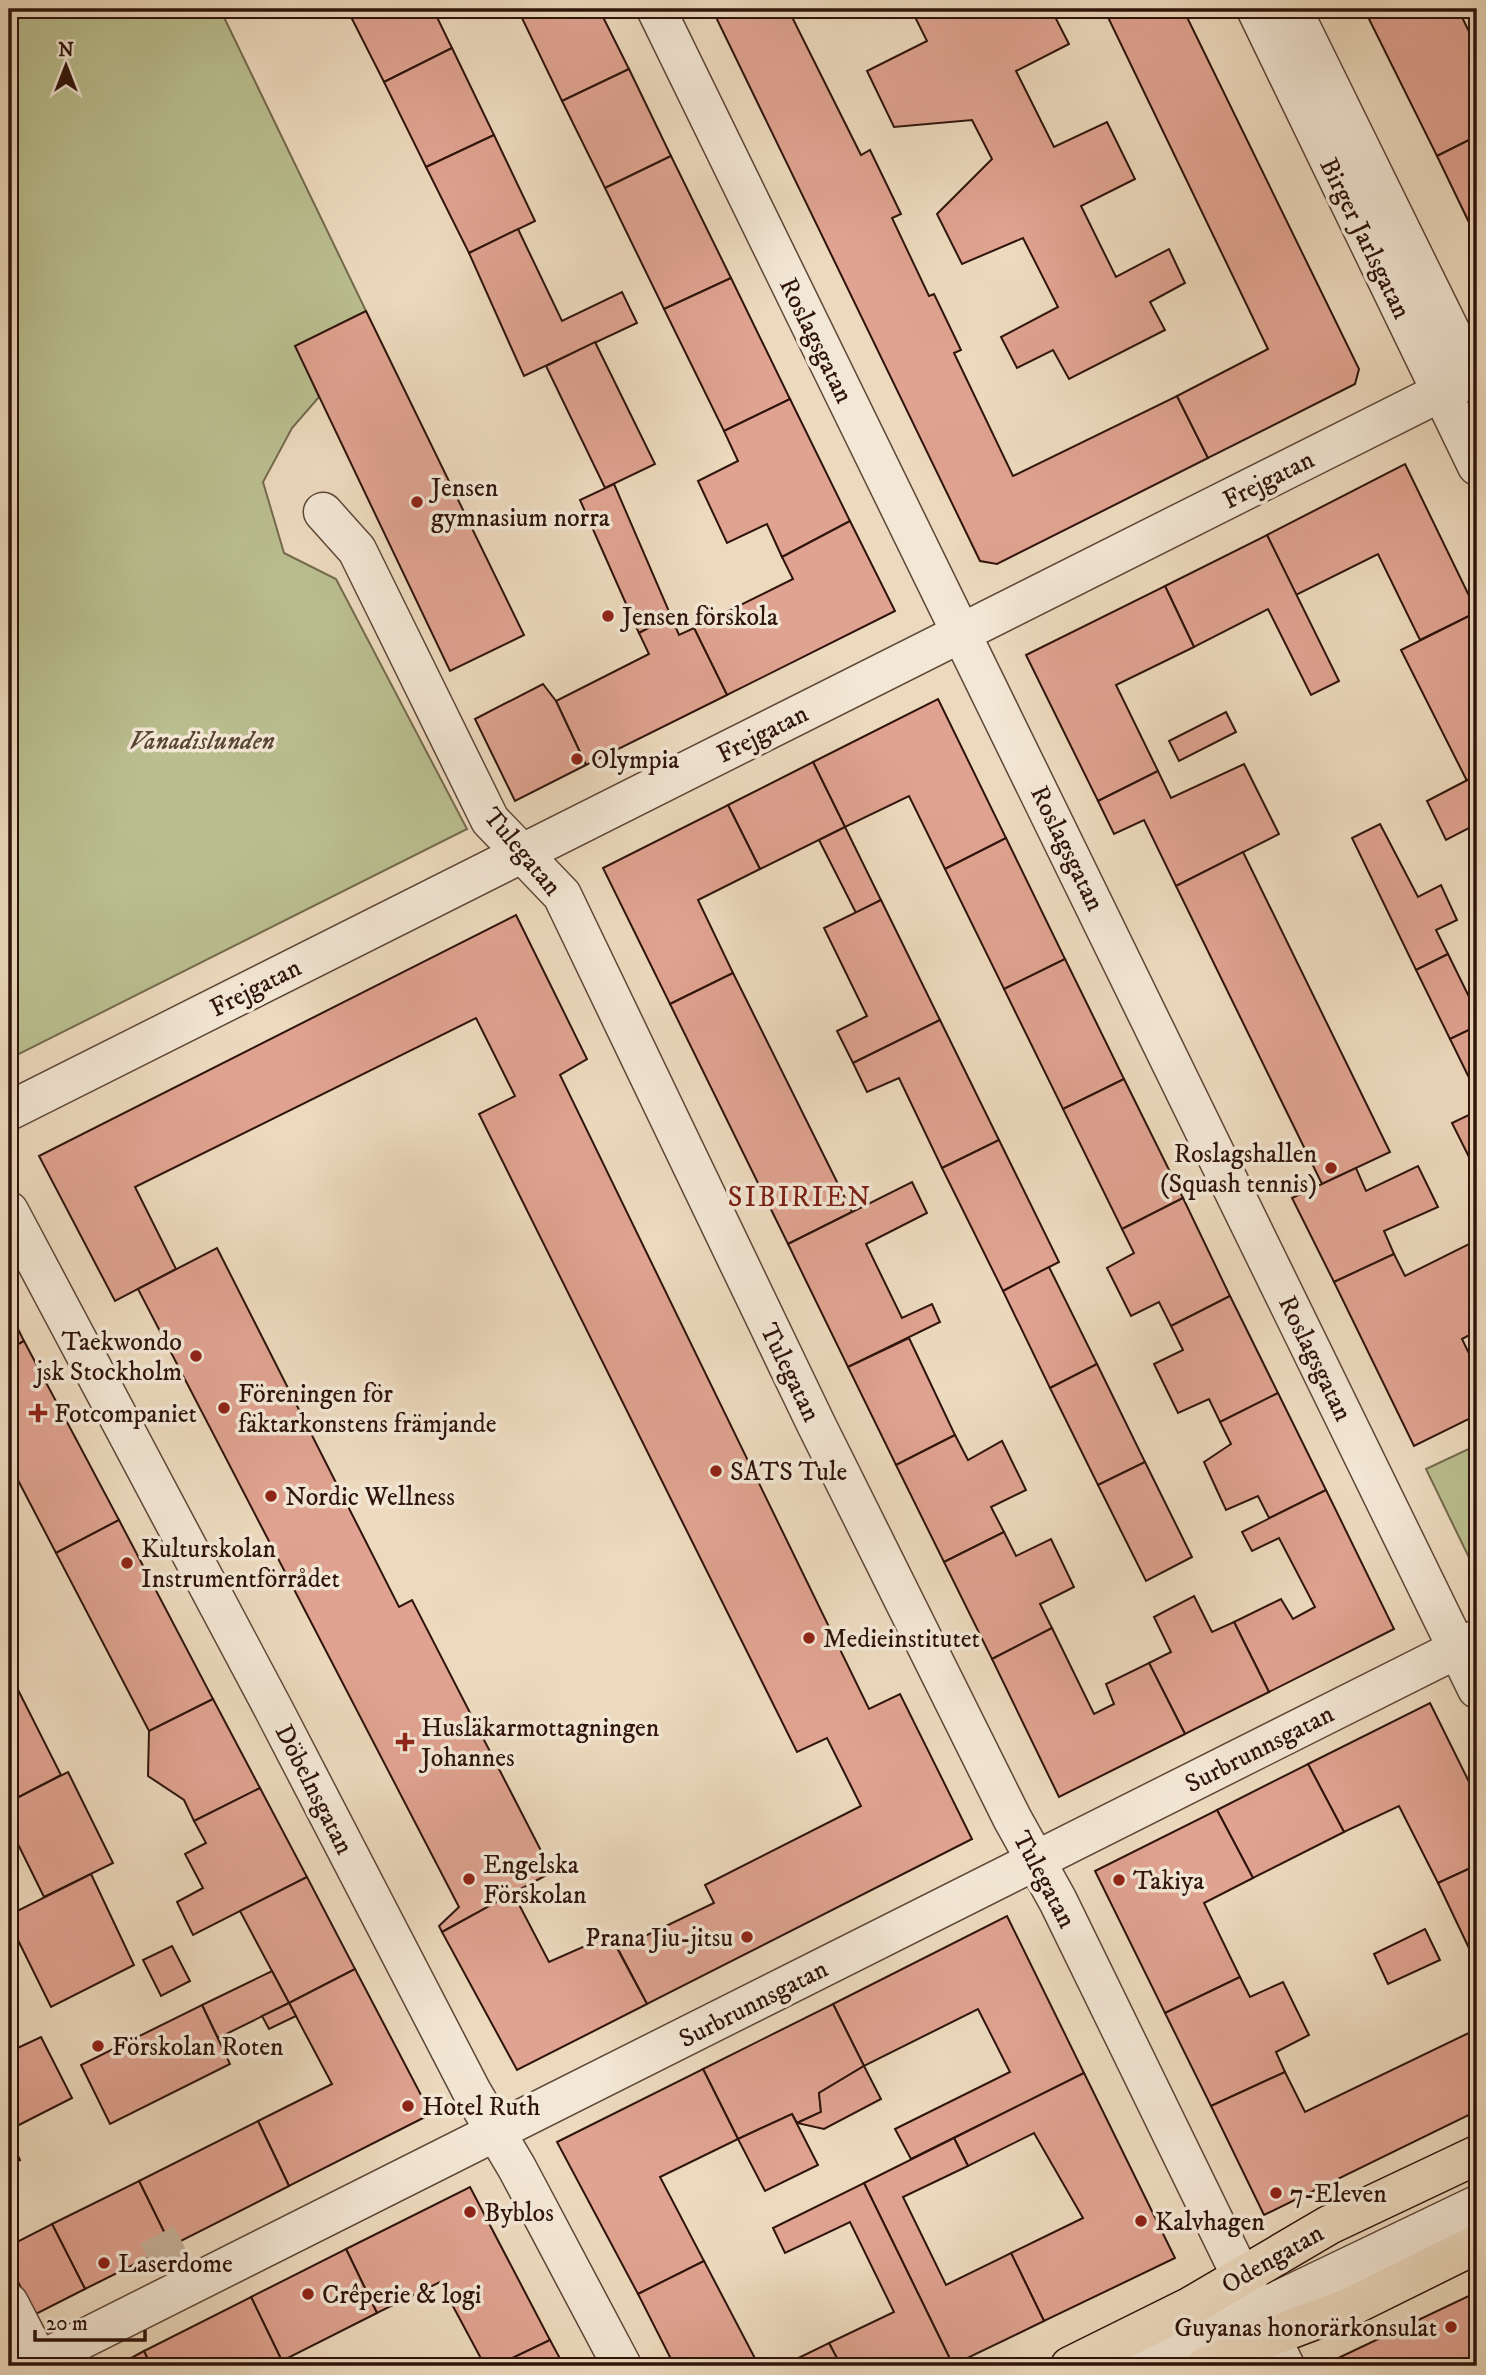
<svg xmlns="http://www.w3.org/2000/svg" width="1486" height="2375" font-family="'IM FELL DW Pica',serif">
<rect width="100%" height="100%" fill="#eddabe"/>
<filter id="stains"><feTurbulence type="fractalNoise" baseFrequency=".00286" numOctaves="4"/><feColorMatrix values="0 0 0 0 .2 0 0 0 0 .09 0 0 0 0 .02 0 0 0 .5 -.17"/></filter>
<radialGradient id="worn" r=".72"><stop offset=".6" stop-color="#630" stop-opacity="0"/><stop offset="1" stop-color="#630" stop-opacity=".3"/></radialGradient>
<!-- green -->
<g fill="#babf90" stroke="#746a4e" stroke-width="2">
<path d="M9,9H220L366,311L296,346L319,397L292,428L263,482L284,553L336,579L467,829L9,1059Z"/>
<path d="M1477,1445V1574L1426,1469Z"/>
</g>
<!-- building -->
<g fill="#e0a391" stroke="#2f140b" stroke-width="2">
<path d="M347,9H433L452,48L384,82Z"/>
<path d="M530,9H599L629,69L562,101L520,14Z"/>
<path d="M712,9H788L861,155L870,150L901,214L892,218L929,296L934,294L961,350L954,353L1013,476L1177,396L1208,458L997,564L980,561Z"/>
<path d="M911,9H983L985,14L995,9H1051L1069,44L1016,71L1054,147L1107,122L1135,179L1081,206L1116,277L1169,249L1185,283L1150,302L1165,330L1069,379L1053,350L1017,368L1001,337L1058,307L1023,238L962,264L937,214L992,159L972,120L894,127L867,71L927,41Z"/>
<path d="M1104,9H1183L1359,369L1355,384L1208,458L1177,396L1268,349Z"/>
<path d="M1364,9H1458L1477,48V136L1437,156Z"/>
<path d="M452,48L494,135L426,167L384,82Z"/>
<path d="M629,69L671,156L605,188L562,101Z"/>
<path d="M494,135L535,221L469,253L426,167Z"/>
<path d="M1477,136V239L1437,156Z"/>
<path d="M671,156L731,278L664,309L605,188Z"/>
<path d="M518,229L562,321L622,292L637,323L524,376L469,253Z"/>
<path d="M731,278L790,399L724,431L664,309Z"/>
<path d="M366,311L524,635L450,671L295,346Z"/>
<path d="M595,342L655,464L605,488L546,366Z"/>
<path d="M790,399L850,521L782,557L767,524L727,543L698,481L738,461L724,431Z"/>
<path d="M1405,464L1477,612L1420,640L1378,554L1296,595L1267,535Z"/>
<path d="M614,484L671,616L639,633L580,500Z"/>
<path d="M850,521L895,611L727,695L694,628L793,579L782,557Z"/>
<path d="M1267,535L1339,681L1311,695L1268,609L1194,647L1165,586Z"/>
<path d="M1165,586L1194,647L1116,685L1158,771L1098,801L1026,655Z"/>
<path d="M1477,612V775L1467,781L1401,650Z"/>
<path d="M671,616L679,635L694,628L727,695L586,765L556,701L649,654L639,633Z"/>
<path d="M543,684L556,701L586,765L515,801L475,719Z"/>
<path d="M938,699L1006,838L945,869L909,796L845,827L813,762Z"/>
<path d="M1226,712L1236,732L1179,761L1169,741Z"/>
<path d="M813,762L845,827L760,869L728,805Z"/>
<path d="M1244,764L1279,834L1176,886L1144,820L1114,834L1098,801L1158,771L1171,798Z"/>
<path d="M1477,775V824L1446,840L1427,801Z"/>
<path d="M728,805L760,869L698,900L733,973L670,1004L603,868Z"/>
<path d="M1380,824L1418,897L1441,885L1457,920L1436,930L1448,954L1416,970L1352,838Z"/>
<path d="M845,827L881,900L856,913L819,840Z"/>
<path d="M1006,838L1065,959L1004,989L945,869Z"/>
<path d="M1243,852L1390,1152L1322,1184L1176,886Z"/>
<path d="M881,900L940,1020L853,1063L837,1031L867,1016L824,928Z"/>
<path d="M516,915L587,1059L560,1075L869,1709L900,1694L972,1839L647,2004L618,1949L714,1903L705,1885L861,1806L827,1738L797,1752L479,1114L515,1096L476,1018L135,1187L176,1269L115,1301L39,1156Z"/>
<path d="M1448,954L1477,1013V1026L1450,1039L1416,970Z"/>
<path d="M1065,959L1124,1079L1063,1109L1004,989Z"/>
<path d="M733,973L852,1212L788,1244L670,1004Z"/>
<path d="M940,1020L999,1140L942,1168L899,1078L867,1092L853,1063Z"/>
<path d="M1477,1026V1094L1450,1039Z"/>
<path d="M1124,1079L1183,1198L1122,1229L1063,1109Z"/>
<path d="M1477,1111V1173L1452,1123Z"/>
<path d="M999,1140L1059,1262L1003,1291L942,1168Z"/>
<path d="M1418,1166L1438,1207L1384,1231L1394,1254L1334,1282L1292,1198L1356,1168L1366,1191Z"/>
<path d="M912,1182L927,1213L866,1244L902,1318L932,1304L940,1322L848,1367L788,1244Z"/>
<path d="M1183,1198L1230,1296L1171,1326L1159,1302L1131,1316L1107,1268L1134,1253L1122,1229Z"/>
<path d="M1477,1240V1331L1462,1339L1477,1370V1415L1414,1446L1334,1282L1394,1254L1405,1276Z"/>
<path d="M217,1248L399,1607L412,1600L552,1872L442,1932L439,1926L459,1907L138,1289Z"/>
<path d="M1049,1267L1097,1364L1050,1388L1003,1291Z"/>
<path d="M1230,1296L1278,1393L1220,1422L1209,1399L1178,1413L1154,1364L1183,1350L1171,1326Z"/>
<path d="M9,1311L24,1341L9,1349Z"/>
<path d="M909,1338L955,1435L896,1465L848,1367Z"/>
<path d="M24,1341L119,1520L56,1553L9,1463V1349Z"/>
<path d="M1097,1364L1145,1462L1098,1485L1050,1388Z"/>
<path d="M1278,1393L1326,1490L1269,1518L1258,1496L1226,1510L1204,1462L1231,1444L1220,1422Z"/>
<path d="M955,1435L968,1460L1002,1441L1026,1490L991,1507L1004,1532L944,1562L896,1465Z"/>
<path d="M1145,1462L1192,1557L1146,1581L1098,1485Z"/>
<path d="M1326,1490L1394,1629L1269,1692L1234,1622L1281,1599L1293,1619L1315,1607L1279,1538L1252,1551L1242,1532Z"/>
<path d="M119,1520L213,1699L149,1731L56,1553Z"/>
<path d="M1004,1532L1016,1556L1051,1539L1074,1587L1040,1604L1052,1628L992,1659L944,1562Z"/>
<path d="M1194,1596L1212,1632L1234,1622L1269,1692L1185,1734L1149,1663L1171,1652L1154,1617Z"/>
<path d="M1052,1628L1094,1714L1114,1704L1106,1684L1149,1663L1185,1734L1059,1797L992,1659Z"/>
<path d="M9,1672L61,1775L9,1802Z"/>
<path d="M213,1699L260,1788L194,1821L184,1800L148,1776L149,1731Z"/>
<path d="M1430,1703L1477,1798V1865L1438,1883L1399,1806L1344,1832L1308,1764Z"/>
<path d="M1308,1764L1344,1832L1253,1878L1217,1810Z"/>
<path d="M68,1772L113,1863L44,1897L9,1826V1802Z"/>
<path d="M260,1788L307,1877L193,1935L177,1902L203,1888L185,1854L206,1843L194,1821Z"/>
<path d="M1217,1810L1253,1878L1204,1903L1240,1977L1165,2013L1095,1871Z"/>
<path d="M1477,1865V1965L1438,1883Z"/>
<path d="M91,1874L134,1965L51,2007L9,1922V1915Z"/>
<path d="M307,1877L355,1969L289,2003L240,1911Z"/>
<path d="M513,1893L549,1962L610,1935L647,2004L517,2070L442,1932Z"/>
<path d="M1007,1916L1084,2073L911,2159L895,2129L1010,2072L978,2009L864,2066L833,2004Z"/>
<path d="M1425,1929L1440,1960L1388,1984L1374,1954Z"/>
<path d="M172,1946L190,1981L161,1996L143,1960Z"/>
<path d="M355,1969L431,2114L289,2186L258,2121L332,2084L289,2003Z"/>
<path d="M272,1971L289,2003L218,2038L202,2005Z"/>
<path d="M1240,1977L1250,1997L1283,1982L1309,2035L1276,2052L1285,2072L1211,2106L1165,2013Z"/>
<path d="M289,2003L296,2016L269,2029L262,2016Z"/>
<path d="M833,2004L864,2066L819,2093L821,2112L797,2123L792,2114L738,2139L703,2069Z"/>
<path d="M202,2005L230,2064L110,2124L81,2065Z"/>
<path d="M1477,2029V2111L1264,2215L1211,2106L1285,2072L1305,2112Z"/>
<path d="M41,2037L72,2098L9,2130V2052Z"/>
<path d="M864,2066L881,2099L824,2129L797,2123L821,2112L819,2093Z"/>
<path d="M703,2069L738,2139L660,2177L704,2261L638,2294L557,2142Z"/>
<path d="M1084,2073L1175,2258L1044,2321L1011,2253L1083,2218L1034,2133L968,2166L954,2138Z"/>
<path d="M792,2114L818,2165L765,2191L738,2139Z"/>
<path d="M258,2121L289,2186L171,2246L139,2181Z"/>
<path d="M9,2137L20,2160L9,2166Z"/>
<path d="M954,2138L968,2166L903,2197L946,2285L1011,2253L1044,2321L953,2365L864,2183Z"/>
<path d="M139,2181L171,2246L85,2289L52,2224Z"/>
<path d="M864,2183L953,2365L951,2366H841L829,2343L894,2312L850,2222L785,2253L773,2228Z"/>
<path d="M470,2187L550,2340L496,2366H485L440,2282L377,2313L346,2249Z"/>
<path d="M52,2224L85,2289L34,2315L9,2263V2246Z"/>
<path d="M346,2249L377,2313L282,2361L251,2297Z"/>
<path d="M704,2261L759,2366H675L672,2361L638,2294Z"/>
<path d="M1477,2292V2366H1337L1334,2360Z"/>
<path d="M251,2297L282,2361L272,2366H151L144,2351Z"/>
<path d="M550,2340L564,2366H496Z"/>
<path d="M829,2343L841,2366H782Z"/>
<path d="M144,2351L151,2366H114L133,2357Z"/>
</g>
<g fill="none" stroke-linecap="round" stroke-linejoin="round">
<!-- minor-tunnel -->
<path stroke="#c7b29a" stroke-width="38" stroke-dasharray="38 19" stroke-linecap="butt" d="M157,2235L171,2262"/>
<!-- minor casing -->
<g stroke="#5e4638" stroke-width="41">
<g id="minor">
<path d="M656,9L1477,1689"/>
<path d="M1256,9L1477,466"/>
<path d="M1292,9L1477,385"/>
<path d="M323,512L357,550L490,820L562,895L816,1424L1012,1818L1058,1901L1285,2366"/>
<path d="M9,1111L1477,374"/>
<path d="M9,1211L274,1710L472,2092L517,2168L622,2366"/>
<path d="M9,2303L39,2361"/>
<path d="M29,2366L1477,1639"/>
<path d="M1141,2366L1477,2205"/>
</g>
</g>
<!-- major casing -->
<g stroke="#2f140b" stroke-width="41">
<g id="major">
<path d="M1070,2366L1191,2306L1329,2225L1477,2155"/>
<path d="M1206,2366L1270,2337L1350,2307L1477,2244"/>
</g>
</g>
<!-- minor -->
<use href="#minor" stroke="#f3e7d5" stroke-width="38"/>
<!-- major -->
<use href="#major" stroke="#eddabe" stroke-width="38"/>
</g>
<!-- markers -->
<g fill="#8f2418" stroke="#f3e7d5" stroke-width="2.5">
<circle cx="417" cy="502" r="7"/>
<circle cx="608" cy="616" r="7"/>
<circle cx="577" cy="759" r="7"/>
<circle cx="1331" cy="1168" r="7"/>
<circle cx="196" cy="1356" r="7"/>
<circle cx="224" cy="1408" r="7"/>
<path d="M34.5 1402.5h7v7h7v7h-7v7h-7v-7h-7v-7h7z"/>
<circle cx="716" cy="1471" r="7"/>
<circle cx="271" cy="1496" r="7"/>
<circle cx="127" cy="1563" r="7"/>
<circle cx="809" cy="1638" r="7"/>
<path d="M401.5 1731.5h7v7h7v7h-7v7h-7v-7h-7v-7h7z"/>
<circle cx="469" cy="1879" r="7"/>
<circle cx="1119" cy="1880" r="7"/>
<circle cx="747" cy="1937" r="7"/>
<circle cx="98" cy="2046" r="7"/>
<circle cx="408" cy="2106" r="7"/>
<circle cx="1276" cy="2193" r="7"/>
<circle cx="470" cy="2212" r="7"/>
<circle cx="1141" cy="2221" r="7"/>
<circle cx="104" cy="2263" r="7"/>
<circle cx="308" cy="2294" r="7"/>
<circle cx="1451" cy="2327" r="7"/>
</g>
<g text-anchor="middle" stroke-width="7" stroke-linejoin="round" paint-order="stroke">
<!-- street labels -->
<g font-size="26" fill="#2f140b" stroke="#f3e7d5">
<text transform="translate(1366 238) rotate(64)" y="9">Birger Jarlsgatan</text>
<text transform="translate(817 340) rotate(64)" y="9">Roslagsgatan</text>
<text transform="translate(1268 479) rotate(-27)" y="9">Frejgatan</text>
<text transform="translate(762 733) rotate(-27)" y="9">Frejgatan</text>
<text transform="translate(1068 848) rotate(64)" y="9">Roslagsgatan</text>
<text transform="translate(523 851) rotate(50)" y="9">Tulegatan</text>
<text transform="translate(255 987) rotate(-27)" y="9">Frejgatan</text>
<text transform="translate(1316 1358) rotate(64)" y="9">Roslagsgatan</text>
<text transform="translate(791 1372) rotate(64)" y="9">Tulegatan</text>
<text transform="translate(1259 1748) rotate(-27)" y="9">Surbrunnsgatan</text>
<text transform="translate(315 1789) rotate(63)" y="9">Döbelnsgatan</text>
<text transform="translate(1045 1879) rotate(62)" y="9">Tulegatan</text>
<text transform="translate(753 2003) rotate(-27)" y="9">Surbrunnsgatan</text>
<text transform="translate(1272 2258) rotate(-30)" y="9">Odengatan</text>
</g>
<!-- poi labels -->
<g font-size="26" fill="#2f140b" stroke="#f3e7d5" text-anchor="start">
<text x="431" y="496">Jensen<tspan x="431" dy="30">gymnasium norra</tspan></text>
<text x="622" y="625">Jensen förskola</text>
<text x="591" y="768">Olympia</text>
<text x="1317" y="1162" text-anchor="end">Roslagshallen<tspan x="1317" dy="30">(Squash tennis)</tspan></text>
<text x="182" y="1350" text-anchor="end">Taekwondo<tspan x="182" dy="30">jsk Stockholm</tspan></text>
<text x="238" y="1402">Föreningen för<tspan x="238" dy="30">fäktarkonstens främjande</tspan></text>
<text x="54" y="1422">Fotcompaniet</text>
<text x="730" y="1480">SATS Tule</text>
<text x="285" y="1505">Nordic Wellness</text>
<text x="141" y="1557">Kulturskolan<tspan x="141" dy="30">Instrumentförrådet</tspan></text>
<text x="823" y="1647">Medieinstitutet</text>
<text x="421" y="1736">Husläkarmottagningen<tspan x="421" dy="30">Johannes</tspan></text>
<text x="483" y="1873">Engelska<tspan x="483" dy="30">Förskolan</tspan></text>
<text x="1133" y="1889">Takiya</text>
<text x="733" y="1946" text-anchor="end">Prana Jiu-jitsu</text>
<text x="112" y="2055">Förskolan Roten</text>
<text x="422" y="2115">Hotel Ruth</text>
<text x="1290" y="2202">7-Eleven</text>
<text x="484" y="2221">Byblos</text>
<text x="1155" y="2230">Kalvhagen</text>
<text x="118" y="2272">Laserdome</text>
<text x="322" y="2303">Crêperie &amp; logi</text>
<text x="1437" y="2336" text-anchor="end">Guyanas honorärkonsulat</text>
</g>
<!-- park labels -->
<g font-size="26" font-style="italic" fill="#594733" stroke="#f3e7d5">
<text x="202" y="749">Vanadislunden</text>
</g>
<!-- neighbourhood labels -->
<g font-size="28" letter-spacing="2" fill="#7a1f14" stroke="#f3e7d5">
<text x="800" y="1206">SIBIRIEN</text>
</g>
</g>
<!-- margin -->
<rect width="1486" height="2375" fill="none" stroke="#eddabe" stroke-width="35"/>
<rect x="10" y="10" width="1465" height="2354" fill="none" stroke="#2f140b" stroke-width="3.5"/>
<rect x="18" y="18" width="1451" height="2340" fill="none" stroke="#2f140b" stroke-width="2"/>
<!-- north arrow -->
<g transform="translate(66 66)" stroke="#f3e7d5" stroke-width="5" paint-order="stroke">
<path d="M0-5L12 26L0 18L-12 26Z" fill="#2f140b"/>
<text y="-10" font-size="19" font-weight="bold" text-anchor="middle" fill="#2f140b">N</text>
</g>
<!-- scale -->
<path d="M35 2330v10h110v-10" fill="none" stroke="#2f140b" stroke-width="3.5"/>
<text x="46" y="2330" font-size="21" fill="#2f140b" stroke="#f3e7d5" stroke-width="5" paint-order="stroke">20 m</text>
<rect width="100%" height="100%" filter="url(#stains)"/>
<rect width="100%" height="100%" fill="url(#worn)"/>
</svg>
